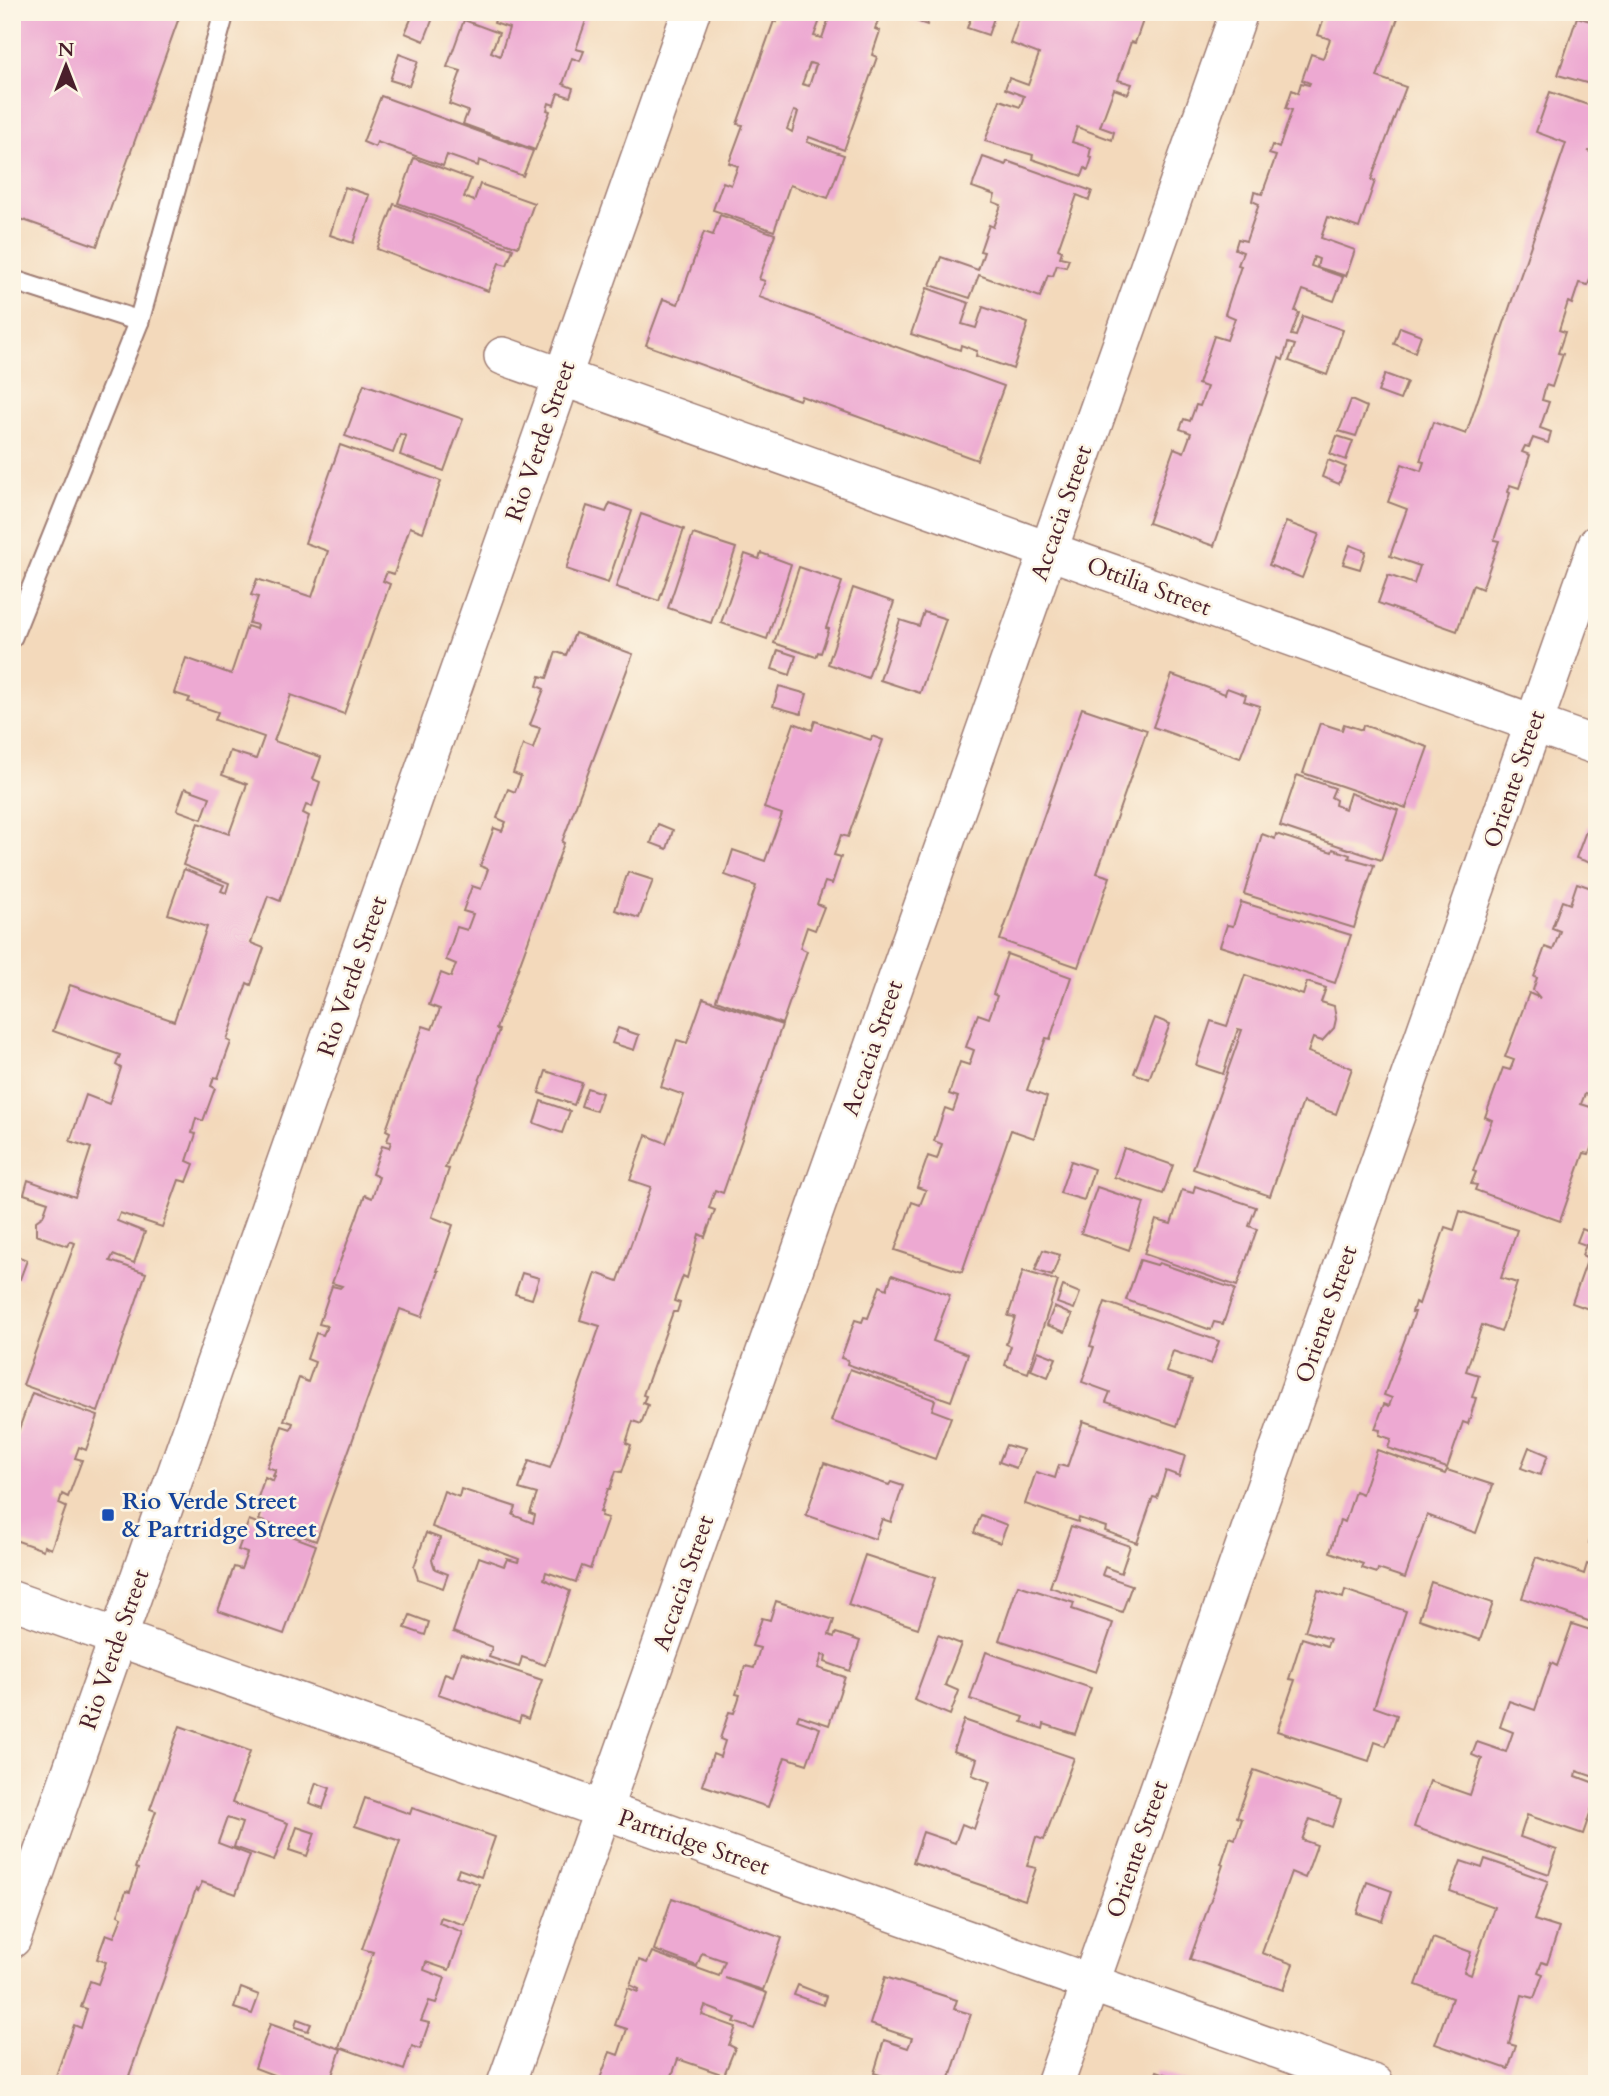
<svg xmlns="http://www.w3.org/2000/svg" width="1609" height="2096" font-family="Cardo,serif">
<rect width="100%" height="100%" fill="#fcf5e5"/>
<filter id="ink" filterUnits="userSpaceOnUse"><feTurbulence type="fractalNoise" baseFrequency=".0143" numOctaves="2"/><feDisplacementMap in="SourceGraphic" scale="14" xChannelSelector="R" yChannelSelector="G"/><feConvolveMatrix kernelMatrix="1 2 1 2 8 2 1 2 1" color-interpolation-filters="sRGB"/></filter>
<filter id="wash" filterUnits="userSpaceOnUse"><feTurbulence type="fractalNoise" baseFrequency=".00686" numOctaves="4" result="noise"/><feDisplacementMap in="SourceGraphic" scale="28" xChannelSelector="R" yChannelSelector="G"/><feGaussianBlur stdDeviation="1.57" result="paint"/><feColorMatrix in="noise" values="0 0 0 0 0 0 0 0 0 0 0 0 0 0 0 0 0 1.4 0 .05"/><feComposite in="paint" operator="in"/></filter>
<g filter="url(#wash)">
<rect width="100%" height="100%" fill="#f3d9bb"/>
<g id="blocks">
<!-- building -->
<g fill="#eda9d2" fill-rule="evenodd">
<path d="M12,12H181L97,246L12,216Z"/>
<path d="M414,12L433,18L424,41L405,33Z"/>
<path d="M498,12H589L576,49L584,51L580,61L572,58L563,84L573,88L570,97L558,93L554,105L549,103L547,110L550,111L535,150L463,124L468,111L449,104L461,71L447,67L464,20L499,33L491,52L500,56L509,28L494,23Z"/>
<path d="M777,12H823L814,36L822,38L831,12H881L875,29L880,31L872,55L877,57L844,150L809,137L807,142L844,155L828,198L790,185L774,231L713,210L723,182L731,185L738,166L729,163L743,125L737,124L774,21L776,22L777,19L775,18ZM810,63L816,65L809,86L802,84ZM794,111L798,112L792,132L787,129Z"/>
<path d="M891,12H931L927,25Z"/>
<path d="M973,12H996L988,35L967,28Z"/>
<path d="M1021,12H1037L1052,18L1054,12H1146L1135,43L1131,42L1118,80L1132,84L1128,94L1114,89L1100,127L1114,132L1112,140L1077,127L1072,142L1091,148L1089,157L1092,158L1088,170L1085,168L1082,176L1032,159L1033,155L985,141L1000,100L1020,107L1024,96L1005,89L1009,78L1028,85L1039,54L1010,43Z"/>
<path d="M1326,12H1400L1377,77L1406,87L1371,180L1375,181L1359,228L1328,217L1321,238L1355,250L1346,276L1317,267L1319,259L1314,257L1311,266L1343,277L1334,301L1303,290L1295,311L1299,313L1291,335L1296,336L1303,316L1343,330L1327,375L1289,361L1295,345L1288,343L1283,360L1279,358L1214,546L1148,523L1174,448L1184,452L1191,433L1180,429L1184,419L1190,421L1196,405L1200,406L1207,387L1198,384L1214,336L1227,340L1235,318L1225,314L1241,266L1238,265L1243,252L1235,249L1238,239L1246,241L1259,204L1252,201L1254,192L1262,194L1276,156L1269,154L1272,145L1279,148L1292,110L1286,108L1292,90L1298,93L1301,83L1309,85L1310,83L1302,80L1311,54L1323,58L1330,39L1318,35Z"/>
<path d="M1577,17L1597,23V86L1558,75Z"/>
<path d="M399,54L418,61L409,86L390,80Z"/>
<path d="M1550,92L1597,108V153L1588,151L1597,155V261L1588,285L1579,283L1572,304L1568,302L1559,330L1565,332L1558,353L1563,354L1552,387L1546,385L1542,400L1549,402L1540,428L1551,432L1548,443L1533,438L1529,447L1525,446L1522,452L1530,455L1519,488L1510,485L1508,492L1510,493L1494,540L1499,541L1482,589L1473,585L1457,631L1378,603L1388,575L1414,584L1420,566L1390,556L1407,509L1388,502L1402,464L1421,471L1424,462L1420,461L1433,422L1466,434L1566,143L1536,132Z"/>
<path d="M381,96L533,151L523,176L479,160L478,166L447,155L443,166L377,142L375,147L363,142Z"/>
<path d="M983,157L1006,165L1007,161L1092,191L1089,200L1077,195L1058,249L1062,251L1060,257L1069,259L1066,267L1057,265L1053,276L1048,275L1040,297L979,275L970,298L930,285L941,257L978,270L984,252L980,251L989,225L993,227L1001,205L993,202L995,195L972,187Z"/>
<path d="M414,158L471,179L464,197L474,201L480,184L534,203L518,247L398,203Z"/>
<path d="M345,187L369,195L353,243L330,235Z"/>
<path d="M394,204L513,249L507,265L499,263L488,291L377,249Z"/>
<path d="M720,215L775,234L759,279L765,281L759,297L1004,386L977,460L801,396L799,400L646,345L663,299L678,304L704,232L713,235Z"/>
<path d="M927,288L969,303L962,324L976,328L983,307L1028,323L1013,369L976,356L977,351L961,345L960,350L911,334Z"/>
<path d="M1400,327L1421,335L1415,352L1394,344Z"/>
<path d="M1385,374L1407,382L1400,400L1378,392Z"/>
<path d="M364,384L463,419L444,471L400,455L406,436L400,434L393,453L345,436Z"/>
<path d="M1351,400L1367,407L1356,436L1339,431Z"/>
<path d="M1337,436L1353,441L1346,460L1330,454Z"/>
<path d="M340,445L441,481L423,532L410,527L394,574L387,572L383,581L390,584L344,714L291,695L274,741L321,757L313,779L320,782L312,807L306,805L303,813L309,816L280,901L268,896L251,943L264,948L251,985L247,983L227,1040L231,1042L218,1078L214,1077L211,1086L215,1088L203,1121L196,1118L192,1133L196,1134L187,1161L194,1164L187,1182L179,1180L162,1227L120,1213L117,1221L145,1232L134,1263L113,1255L110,1261L146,1273L98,1412L23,1385L75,1243L70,1241L67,1246L36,1235V1221L43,1216L48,1202L24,1194L28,1180L75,1197L91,1148L70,1141L86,1095L109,1104L121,1068L116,1065L120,1055L53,1031L70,985L174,1021L207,927L168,914L184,869L224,885L221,891L226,893L229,883L183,865L198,823L229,834L247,784L222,775L230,751L256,759L264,737L215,720L218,712L188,702L190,698L174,693L186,658L231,674L247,626L256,629L257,625L249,623L258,597L251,595L257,579L312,597L328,551L305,543Z"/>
<path d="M1328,460L1346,467L1339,484L1322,477Z"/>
<path d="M610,503L632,511L608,583L566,569L587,506L606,512Z"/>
<path d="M641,514L684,529L659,601L616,587Z"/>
<path d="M1286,522L1319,534L1302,578L1269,565Z"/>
<path d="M693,534L736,548L711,623L668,608Z"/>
<path d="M1350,545L1366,551L1360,569L1343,564Z"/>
<path d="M761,553L791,564L767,639L721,623L745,554L759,559Z"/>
<path d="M799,567L842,582L826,628L829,629L821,653L818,652L816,657L774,643Z"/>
<path d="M853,588L894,602L868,678L828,664Z"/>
<path d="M924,612L946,619L920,693L880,680L900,620L919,626Z"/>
<path d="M575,633L633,654L562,842L564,843L496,1029L499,1030L445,1168L449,1169L432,1217L453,1225L437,1271H439L422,1317L400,1309L316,1541L259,1520L264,1506L256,1503L265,1477L273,1481L275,1476H273L276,1470L267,1467L282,1426L291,1429L293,1423L284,1420L299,1378L308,1382L315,1362L307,1359L316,1333L323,1335L327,1326L319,1324L332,1286L340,1288L342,1286L332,1283L365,1195L372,1198L379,1177L372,1174L382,1146L389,1148L391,1142L387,1141L390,1132L386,1130L423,1026L432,1029L440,1009L429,1005L441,973L451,977L456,964L446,960L457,927L467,930L473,914L463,911L472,886L481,889L488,869L480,866L494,828L502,831L506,822L497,818L508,789L515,792L521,776L513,773L523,745L533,749L540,728L530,725L544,689L537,686L540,676L547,678L556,652L566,655Z"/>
<path d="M778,650L796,656L790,675L772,669Z"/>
<path d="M1172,675L1225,694L1227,688L1246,695L1244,701L1260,706L1240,758L1153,727Z"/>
<path d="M779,686L807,694L801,714L773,706Z"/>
<path d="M1082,708L1147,730L1097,873L1110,877L1078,967L1000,940Z"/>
<path d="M815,721L871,740L872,736L883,740L848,837L841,835L834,855L841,857L832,884L825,882L817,904L824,907L815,930L807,927L800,948L807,951L782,1024L716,1000L756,886L725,875L733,850L765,861L782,814L764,808L794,723L812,730Z"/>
<path d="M1320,723L1342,730L1344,724L1362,730L1363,725L1428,747L1406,808L1303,773Z"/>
<path d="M1297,775L1335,788L1331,797L1336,800L1335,805L1345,809L1350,793L1398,810L1381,860L1280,826Z"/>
<path d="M185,788L210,797L202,819L177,810Z"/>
<path d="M658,824L673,830L667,849L651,843Z"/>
<path d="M1588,826L1597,829V865L1576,858Z"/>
<path d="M1262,834L1275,839L1276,834L1332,852L1333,849L1350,855L1349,858L1374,865L1354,928L1244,894Z"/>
<path d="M628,872L653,880L639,918L615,910Z"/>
<path d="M1577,883L1597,890V1097L1585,1094L1581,1104L1597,1109V1132L1589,1154L1584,1153L1560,1221L1475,1190L1477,1185L1471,1184L1476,1172L1473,1171L1492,1120L1485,1117L1503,1068L1510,1070L1514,1060L1505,1057L1529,993L1540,998L1533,990L1537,978L1534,977L1545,947L1553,950L1560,931L1552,928L1562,901L1570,904Z"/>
<path d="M1241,902L1351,935L1335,983L1220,946L1227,925L1233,926Z"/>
<path d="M1007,954L1071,977L1050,1039L1046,1038L1027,1090L1047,1097L1034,1138L1011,1130L962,1272L895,1250L912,1202L920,1205L926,1190L917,1187L928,1156L937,1159L942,1144L934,1141L945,1108L953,1111L958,1097L949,1094L960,1062L969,1065L974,1050L966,1047L978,1014L989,1018L997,996L993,994Z"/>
<path d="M1245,975L1303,995L1307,982L1326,988L1321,1002L1334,1006L1336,1019L1334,1028L1322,1041L1313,1038L1308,1052L1352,1068L1336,1114L1303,1102L1270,1196L1193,1169L1242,1030L1238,1029L1223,1074L1196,1065L1211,1021L1227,1026Z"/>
<path d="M703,998L782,1025L723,1193L715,1190L709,1208L715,1210L705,1237L699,1234L687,1278L683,1276L674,1301L680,1303L677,1312H673L643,1395L646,1396L643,1403L648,1405L641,1424L633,1421L626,1443L631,1445L622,1472L616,1471L610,1489H608L600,1512H602L601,1516L608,1518L590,1569L582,1566L576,1582L546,1572L544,1579L570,1591L545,1665L522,1657L519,1667L489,1657L492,1647L453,1632L479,1557L504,1566L507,1559L518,1562L519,1559L432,1527L444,1491L459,1497L461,1489L516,1507L513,1515L533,1523L535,1515L530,1513L537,1494L519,1489L529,1461L550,1468L600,1326L580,1320L596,1273L618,1281L651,1187L630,1180L646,1135L666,1143L684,1095L661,1087L677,1040L687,1043Z"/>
<path d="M1155,1018L1170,1024L1149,1079L1134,1073Z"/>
<path d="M618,1028L639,1035L634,1050L612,1043Z"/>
<path d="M546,1071L582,1083L574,1105L539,1093Z"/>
<path d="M587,1088L602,1093L596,1111L581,1106Z"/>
<path d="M541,1101L570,1111L562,1133L534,1123Z"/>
<path d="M1124,1148L1173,1165L1163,1194L1114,1177Z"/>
<path d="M1071,1161L1094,1169L1084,1200L1060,1193Z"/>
<path d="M1195,1186L1256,1207L1249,1226L1257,1229L1237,1286L1144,1254L1156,1220L1171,1224L1182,1190L1193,1193Z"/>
<path d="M1097,1187L1144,1203L1129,1250L1081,1233Z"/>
<path d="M1460,1211L1517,1230L1501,1278L1517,1283L1501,1332L1482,1325L1466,1371L1479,1375L1472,1397L1476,1398L1468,1424L1463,1422L1447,1468L1388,1448L1391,1439L1379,1435L1380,1430L1375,1429L1384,1404L1389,1406L1392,1398L1384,1395L1415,1312H1412L1415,1302L1419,1304L1445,1227L1454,1230Z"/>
<path d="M1582,1229L1597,1235V1312L1572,1303L1588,1258L1582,1255L1586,1245L1577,1242Z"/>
<path d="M1043,1250L1060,1255L1052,1276L1035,1270Z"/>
<path d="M12,1254L27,1260L20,1279L12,1276Z"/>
<path d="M1140,1260L1157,1265L1159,1263L1235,1289L1223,1324L1214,1322L1211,1330L1126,1300Z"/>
<path d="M1023,1271L1058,1281L1028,1373L1005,1365L1011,1346L1006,1344L1015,1317L1008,1316Z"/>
<path d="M522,1273L539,1278L532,1299L515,1294Z"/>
<path d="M892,1275L950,1295L933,1341L968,1354L951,1401L847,1364L848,1360L841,1358L855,1320L862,1322L864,1317L868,1318L880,1286L887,1289Z"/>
<path d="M1063,1286L1080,1293L1074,1309L1057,1303Z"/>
<path d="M1105,1302L1219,1341L1211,1364L1173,1351L1166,1372L1192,1380L1177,1426L1106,1402L1110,1392L1082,1382L1094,1347L1090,1346Z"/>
<path d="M1054,1307L1072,1315L1065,1332L1047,1325Z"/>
<path d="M1038,1351L1056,1358L1048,1377L1031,1370Z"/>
<path d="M850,1369L935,1400L932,1410L951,1417L935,1459L831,1421Z"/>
<path d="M32,1393L98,1416L86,1450L79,1447L75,1458L82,1460L68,1497L62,1494L59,1504L66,1507L51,1549L44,1546L43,1550L12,1539V1436L16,1437Z"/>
<path d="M1083,1421L1185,1456L1179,1476L1166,1471L1157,1498L1153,1497L1137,1543L1105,1531L1106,1527L1079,1518L1078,1522L1025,1504L1036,1472L1055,1478L1059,1465L1067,1467Z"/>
<path d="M1006,1445L1023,1450L1016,1468L999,1462Z"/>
<path d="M1529,1447L1548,1455L1540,1475L1521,1468Z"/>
<path d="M1377,1450L1445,1474L1447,1470L1493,1485L1476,1533L1427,1515L1405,1578L1378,1569L1377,1573L1362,1568L1363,1564L1330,1552L1340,1520L1345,1522L1355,1491L1362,1494Z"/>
<path d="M824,1463L889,1485L891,1482L903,1486L891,1522L882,1519L875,1539L806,1515Z"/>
<path d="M981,1515L1007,1525L1000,1543L974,1533Z"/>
<path d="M249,1520L316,1545L284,1634L218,1611L234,1567L241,1569L247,1553L238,1550Z"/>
<path d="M1596,1522H1597V1546L1589,1543Z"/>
<path d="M1071,1526L1130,1546L1121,1573L1105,1567L1102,1575L1132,1585L1122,1612L1050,1587Z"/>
<path d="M426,1533L440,1538L432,1560L435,1569L448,1574L443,1588L418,1579L414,1567Z"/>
<path d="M865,1555L935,1578L918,1628L848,1605Z"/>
<path d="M1536,1557L1584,1574L1587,1564L1597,1567V1624L1522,1598Z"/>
<path d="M1431,1582L1493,1603L1480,1640L1419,1619Z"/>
<path d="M1018,1585L1074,1603L1072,1609L1113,1623L1096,1672L999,1640Z"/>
<path d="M1318,1590L1343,1598L1345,1590L1406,1611L1374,1707L1397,1715L1386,1746L1375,1742L1369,1761L1277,1731L1295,1680L1289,1679L1302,1638L1327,1646L1330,1639L1305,1631Z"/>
<path d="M776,1601L834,1620L829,1635L834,1637L836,1633L860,1641L850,1671L825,1662L826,1656L822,1655L818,1668L845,1677L829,1725L799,1715L797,1720L820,1728L807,1764L785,1757L768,1807L702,1785L713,1754L720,1757L725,1741L720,1739L729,1712L734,1713L740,1695L736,1694L745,1666L754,1668L760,1648L752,1646L762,1618L770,1620Z"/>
<path d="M410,1615L429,1622L425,1635L405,1628Z"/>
<path d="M1572,1624L1597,1632V1778L1577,1771L1576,1776L1597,1784V1793L1583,1834L1527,1815L1520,1837L1557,1850L1549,1874L1414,1827L1430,1781L1470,1795L1482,1759L1472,1755L1477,1742L1506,1752L1513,1732L1500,1727L1509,1701L1535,1710L1551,1663L1557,1666Z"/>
<path d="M938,1635L961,1644L945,1685L959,1691L950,1715L914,1700Z"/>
<path d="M986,1652L1091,1688L1075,1734L1044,1724L1043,1729L1022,1722L1024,1717L970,1699Z"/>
<path d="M461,1653L542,1680L528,1719L521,1716L519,1722L438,1694L445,1673L453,1676Z"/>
<path d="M964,1720L1074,1758L1044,1840L1036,1837L1027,1866L1036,1868L1025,1900L913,1862L923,1832L955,1843L962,1824L974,1829L990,1782L972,1775L977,1759L953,1751Z"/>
<path d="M180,1726L250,1751L232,1803L288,1823L274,1861L234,1847L242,1823L227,1818L218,1843L250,1855L236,1894L202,1882L198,1891L196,1889L129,2076L150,2084H53L74,2025L81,2028L87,2009L81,2007L90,1981L98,1984L106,1962L97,1959L106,1934L114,1937L122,1917L118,1915L126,1891L130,1892L138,1869L135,1868L156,1811L150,1809Z"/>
<path d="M1254,1770L1341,1800L1332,1827L1310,1819L1302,1840L1317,1845L1305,1878L1291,1872L1262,1953L1293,1964L1283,1990L1190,1959L1223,1865L1221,1864L1230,1837L1235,1839L1242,1819L1237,1817Z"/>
<path d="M316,1783L330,1788L323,1808L309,1803Z"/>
<path d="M365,1798L410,1814L412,1808L495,1837L481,1877L459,1869L456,1876L479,1884L465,1925L441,1917L439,1923L463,1932L449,1970L426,1962L424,1970L445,1978L436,2003L429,2001L421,2021L429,2023L420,2049L412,2046L404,2070L339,2047L373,1952L362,1949L400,1841L355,1826Z"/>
<path d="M297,1827L315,1833L307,1856L289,1850Z"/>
<path d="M1485,1859L1548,1881L1534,1920L1559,1928L1547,1964L1542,1962L1538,1972L1543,1974L1534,1998L1522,1995L1509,2044L1516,2046L1508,2069L1435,2044L1452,1998L1416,1985L1433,1938L1471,1952L1464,1972L1471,1975L1494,1907L1450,1891L1461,1861L1482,1868Z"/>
<path d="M1367,1882L1392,1891L1382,1921L1357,1913Z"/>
<path d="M672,1898L782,1938L763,1990L725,1978L767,1993L754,2029L734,2022L736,2018L705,2006L702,2015L736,2027L729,2045L735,2048L724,2075L678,2059L669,2084H598L610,2052L618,2055L627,2029L615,2025L628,1988L638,1992L639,1989L630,1985L639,1960L647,1963L652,1952L719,1976L725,1961L702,1953L697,1966L654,1950Z"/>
<path d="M885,1977L957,2000L954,2009L971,2014L948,2084H907L874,2073L884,2040L908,2048L912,2038L870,2024Z"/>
<path d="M798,1985L826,1996L823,2005L794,1995Z"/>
<path d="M241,1988L259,1995L252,2014L234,2008Z"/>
<path d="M297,2019L311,2024L308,2031L295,2027Z"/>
<path d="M270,2024L341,2049L329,2084H297L255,2068Z"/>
<path d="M1157,2071L1191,2083V2084H1146L1148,2079L1153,2081Z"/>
</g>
</g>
</g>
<g filter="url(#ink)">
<use href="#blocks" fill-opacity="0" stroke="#9e7c73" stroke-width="2"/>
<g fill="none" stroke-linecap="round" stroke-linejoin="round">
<!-- lane casing -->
<g stroke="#9e7c73" stroke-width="23">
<g id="lane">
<path d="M12,280L139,321"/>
<path d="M12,637L139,321L222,21"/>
</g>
</g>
<!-- street casing -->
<g stroke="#9e7c73" stroke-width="40">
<g id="street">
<path d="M503,356L1597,746"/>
<path d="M12,1600L1375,2084"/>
<path d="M12,1939L691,12"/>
<path d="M506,2084L1239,12"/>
<path d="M1055,2084L1597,544"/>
</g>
</g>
<!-- lane -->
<use href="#lane" stroke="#fff" stroke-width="19"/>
<!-- street -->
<use href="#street" stroke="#fff" stroke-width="37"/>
</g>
</g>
<!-- markers -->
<rect fill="#1a4fb4" stroke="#fcf5e5" stroke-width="2.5" x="101" y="1508" width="14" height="14" rx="3.5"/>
<g text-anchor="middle" stroke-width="5" stroke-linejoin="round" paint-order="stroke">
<!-- street labels -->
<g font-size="24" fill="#4a1f2b" stroke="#fcf5e5">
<text transform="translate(540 441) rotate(-71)" y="8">Rio Verde Street</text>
<text transform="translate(1061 513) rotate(-71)" y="8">Accacia Street</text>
<text transform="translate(1149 586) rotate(20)" y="8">Ottilia Street</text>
<text transform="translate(1514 779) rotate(-71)" y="8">Oriente Street</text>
<text transform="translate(352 976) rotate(-71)" y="8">Rio Verde Street</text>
<text transform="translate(872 1048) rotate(-71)" y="8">Accacia Street</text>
<text transform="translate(1326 1314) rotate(-71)" y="8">Oriente Street</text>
<text transform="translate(683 1583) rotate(-71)" y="8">Accacia Street</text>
<text transform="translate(114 1649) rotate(-71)" y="8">Rio Verde Street</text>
<text transform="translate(694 1842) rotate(19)" y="8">Partridge Street</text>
<text transform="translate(1137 1849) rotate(-71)" y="8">Oriente Street</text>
</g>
<!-- transit labels -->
<g font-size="24" font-weight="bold" fill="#164399" stroke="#fcf5e5" text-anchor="start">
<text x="122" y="1509">Rio Verde Street<tspan x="122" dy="28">&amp; Partridge Street</tspan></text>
</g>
</g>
<!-- margin -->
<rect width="1609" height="2096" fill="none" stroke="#fcf5e5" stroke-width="42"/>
<!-- north arrow -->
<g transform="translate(66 66)" stroke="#fcf5e5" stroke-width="5" paint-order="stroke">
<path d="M0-5L12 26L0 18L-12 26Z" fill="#4a1f2b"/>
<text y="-10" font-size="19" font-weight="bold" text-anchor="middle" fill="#4a1f2b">N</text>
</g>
</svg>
